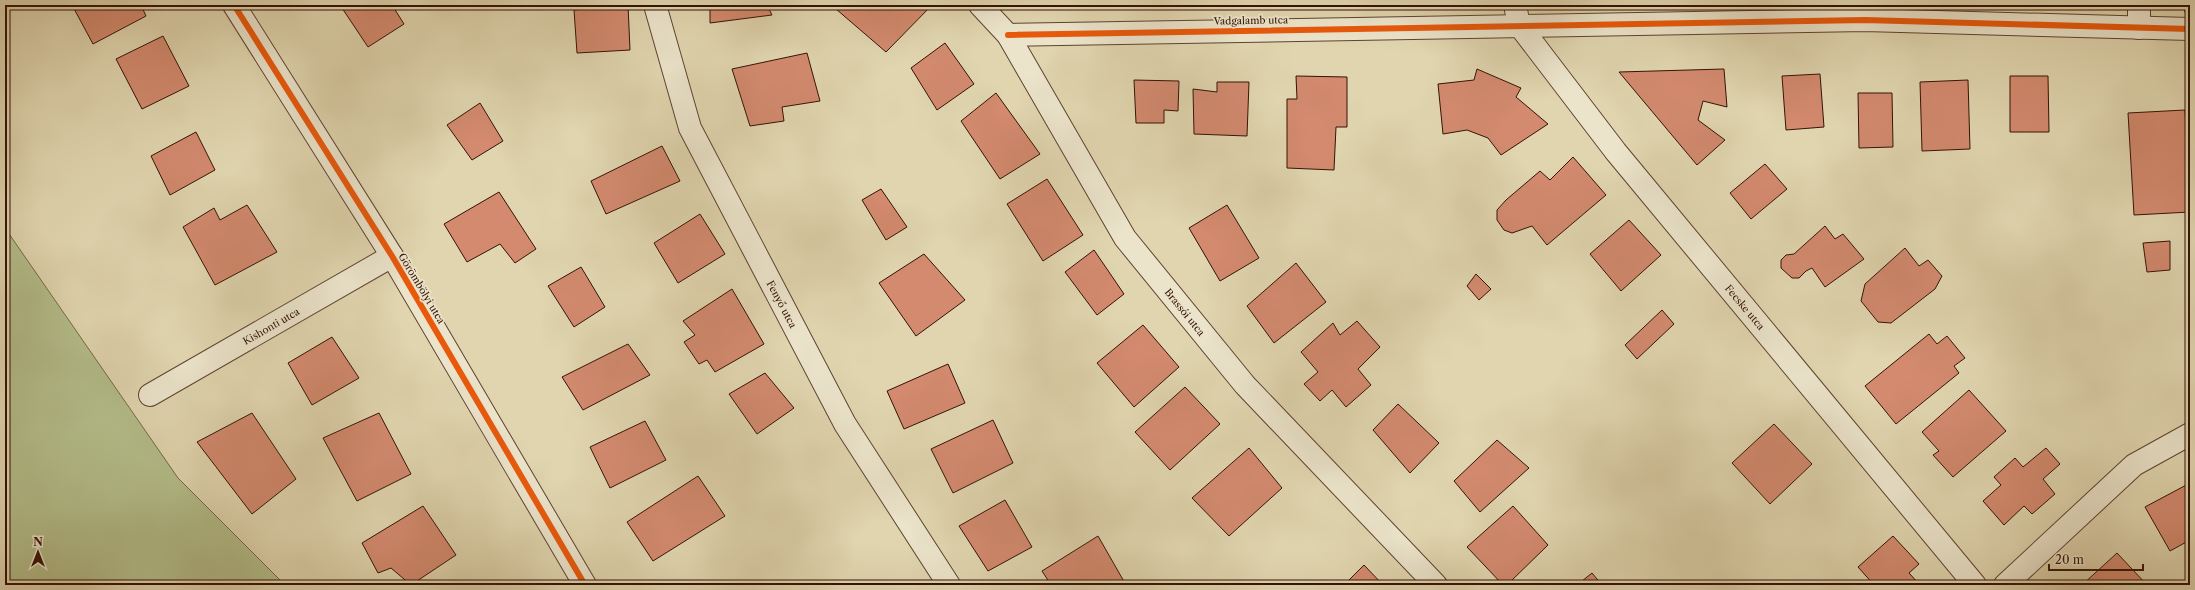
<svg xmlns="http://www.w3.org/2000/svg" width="2195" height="590" font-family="'Libre Caslon Text',serif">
<rect width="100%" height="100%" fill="#e0d5af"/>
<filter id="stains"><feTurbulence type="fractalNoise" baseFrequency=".005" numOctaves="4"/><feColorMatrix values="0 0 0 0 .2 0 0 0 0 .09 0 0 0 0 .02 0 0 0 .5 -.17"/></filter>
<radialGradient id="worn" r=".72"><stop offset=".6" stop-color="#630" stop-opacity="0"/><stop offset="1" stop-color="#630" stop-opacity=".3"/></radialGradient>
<!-- green -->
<path fill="#b3bd8a" stroke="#746848" d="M5,228L178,478L285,585H5Z"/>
<!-- building -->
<g fill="#d38a6f" stroke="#341205">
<path d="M72,5H141L146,16L93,44Z"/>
<path d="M340,5H392L404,24L368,47Z"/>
<path d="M628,5L630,50L577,53L574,10Z"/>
<path d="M710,5H767L772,15L710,23Z"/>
<path d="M839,5H932L886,52L836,9Z"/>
<path d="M1193,5H1226L1193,6Z"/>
<rect x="2185" y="5" width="5" height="7"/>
<path d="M163,36L189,86L142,109L116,59Z"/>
<path d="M945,43L974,84L937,110L911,68Z"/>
<path d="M807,53L820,101L782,107L784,121L750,126L732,69Z"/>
<path d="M1477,69L1521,88L1516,97L1548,124L1501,155L1488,138L1467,130L1443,134L1438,84L1474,80Z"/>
<path d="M1724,69L1727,107L1703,101L1698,120L1725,140L1697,165L1619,72Z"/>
<path d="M1820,74L1824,127L1786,130L1782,76Z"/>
<path d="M1296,76L1347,77V127H1336L1334,170L1287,168V99H1297Z"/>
<path d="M2010,76H2048L2049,132H2010Z"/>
<path d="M1134,80L1179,81L1178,111L1164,110V123H1136Z"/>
<path d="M1968,80L1970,149L1922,151L1920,82Z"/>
<path d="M1217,82H1249L1247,136L1194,134L1193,89L1217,92Z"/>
<path d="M996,93L1040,154L1000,179L961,121Z"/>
<path d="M1858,93H1892L1893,147L1859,148Z"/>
<path d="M480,103L503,141L472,160L447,125Z"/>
<path d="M2185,110L2190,212L2134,215L2128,113Z"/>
<path d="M196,132L215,170L170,195L151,156Z"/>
<path d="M662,146L680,181L606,214L591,181Z"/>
<path d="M1573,157L1606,195L1547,245L1532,226L1512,233L1504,230L1497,220V210L1506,200L1540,171L1550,180Z"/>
<path d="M1765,164L1787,189L1751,219L1730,193Z"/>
<path d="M1047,179L1083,235L1043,261L1007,204Z"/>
<path d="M881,189L907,227L886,240L862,200Z"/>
<path d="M499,192L536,249L515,263L500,244L467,262L444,224Z"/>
<path d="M247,205L277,252L215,285L183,227L214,208L220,220Z"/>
<path d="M1227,205L1259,258L1220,281L1189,228Z"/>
<path d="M700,214L725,254L678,283L654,243Z"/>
<path d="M1629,220L1661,255L1621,291L1590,254Z"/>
<path d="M1825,226L1835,239L1843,234L1864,259L1825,287L1812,268L1806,271L1799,278H1792L1781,268V260L1786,255L1794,254Z"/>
<path d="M2170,241V270L2147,272L2143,243Z"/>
<path d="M1905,248L1919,266L1928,260L1942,276L1935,289L1891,323L1878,322L1861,301L1865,284Z"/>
<path d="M1094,250L1124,294L1097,315L1065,272Z"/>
<path d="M924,254L965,300L916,336L879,283Z"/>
<rect x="2188" y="256" width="2" height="29"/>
<path d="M1296,263L1326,302L1274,343L1247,306Z"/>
<path d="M581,267L605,307L574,327L548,286Z"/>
<path d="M1476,274L1491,289L1479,300L1467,286Z"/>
<path d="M732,289L764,344L715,372L707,360L699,364L684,342L695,335L683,321Z"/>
<path d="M1662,310L1674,324L1637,359L1625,345Z"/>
<path d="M1357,321L1380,347L1358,369L1371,385L1346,407L1332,390L1320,401L1304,384L1318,372L1301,352L1333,323L1340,335Z"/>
<path d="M1143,325L1179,367L1134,407L1097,363Z"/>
<path d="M1929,334L1937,344L1947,336L1965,358L1954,366L1959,373L1896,424L1865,386Z"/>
<path d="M332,337L359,378L312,405L288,363Z"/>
<path d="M628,344L650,375L583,410L562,377Z"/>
<path d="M948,364L965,403L904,429L887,391Z"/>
<path d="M765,373L794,408L757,434L729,394Z"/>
<path d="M1185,387L1220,424L1170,470L1135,432Z"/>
<path d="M1969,390L2006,431L1953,477L1933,455L1939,451L1922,432Z"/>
<path d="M1398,404L1439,443L1410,473L1373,430Z"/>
<path d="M252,413L296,479L252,514L197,442Z"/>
<path d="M379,413L411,474L357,501L323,438Z"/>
<path d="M993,420L1013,463L953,493L931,449Z"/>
<path d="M645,421L666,460L610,488L590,447Z"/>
<path d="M1774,424L1812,464L1770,504L1732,463Z"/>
<path d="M1497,440L1529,468L1480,512L1454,481Z"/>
<path d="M1249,448L1282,488L1229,536L1192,498Z"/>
<path d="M2046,448L2060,464L2043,479L2055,494L2032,514L2024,506L2004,525L1983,501L2001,485L1994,477L2015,458L2023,467Z"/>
<path d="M698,476L725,516L653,561L627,522Z"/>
<path d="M2190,483V540L2170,551L2145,507Z"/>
<path d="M1005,500L1032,547L988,571L959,526Z"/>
<path d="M423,506L456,555L411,585L391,568L378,573L362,543Z"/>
<path d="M1513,506L1548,545L1507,585H1503L1467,547Z"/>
<path d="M1098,536L1126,585H1051L1042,571Z"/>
<path d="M1893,536L1919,564L1909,573L1920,585H1874L1858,567Z"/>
<path d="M2117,553L2147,585H2082Z"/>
<path d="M1364,565L1383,585H1344Z"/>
<path d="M1592,573L1602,585H1577Z"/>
</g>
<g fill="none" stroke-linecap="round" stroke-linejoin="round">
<!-- minor casing -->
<g stroke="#5f4330" stroke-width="24">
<g id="minor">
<path d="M234,5L392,256L585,585"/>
<path d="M655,5L690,128L845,424L949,585"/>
<path d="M980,5L1008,35L1125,238L1245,385L1436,585"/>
<path d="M1515,5L1519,25L1616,152L1975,585"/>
<path d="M2139,28V5"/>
<path d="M1008,35L1865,20L2190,29"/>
<path d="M150,395L392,256"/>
<path d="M2005,585L2134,465L2190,434"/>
</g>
</g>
<!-- minor -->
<use href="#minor" stroke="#ebe4cb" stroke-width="22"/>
<!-- cycleway casing -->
<g stroke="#ebe4cb" stroke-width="8">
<g id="cycleway">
<path d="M234,5L392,256L585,585"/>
<path d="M1008,35L1865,20L2190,29"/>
</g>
</g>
<!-- cycleway -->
<use href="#cycleway" stroke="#e8590c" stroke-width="6"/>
</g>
<g text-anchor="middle" stroke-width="3.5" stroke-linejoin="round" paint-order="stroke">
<!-- street labels -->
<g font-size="10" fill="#341205" stroke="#ebe4cb">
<text transform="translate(1251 20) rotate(-1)" y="4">Vadgalamb utca</text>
<text transform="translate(422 288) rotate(59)" y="4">Görömbölyi utca</text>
<text transform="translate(782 304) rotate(62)" y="4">Fenyő utca</text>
<text transform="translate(1745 307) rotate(50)" y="4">Fecske utca</text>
<text transform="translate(1185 312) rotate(51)" y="4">Brassói utca</text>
<text transform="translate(271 326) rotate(-30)" y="4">Kishonti utca</text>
</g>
</g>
<!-- margin -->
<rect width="2195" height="590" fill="none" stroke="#e0d5af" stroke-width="20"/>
<rect x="6" y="6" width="2183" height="578" fill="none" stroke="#341205" stroke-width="2"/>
<rect x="10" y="10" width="2175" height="570" fill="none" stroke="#341205"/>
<!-- north arrow -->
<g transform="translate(38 552)" stroke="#ebe4cb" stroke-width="3" paint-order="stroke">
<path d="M0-3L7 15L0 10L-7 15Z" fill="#341205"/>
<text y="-6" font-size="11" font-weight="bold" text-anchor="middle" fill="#341205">N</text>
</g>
<!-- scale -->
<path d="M2049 564v6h94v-6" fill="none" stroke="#341205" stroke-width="2"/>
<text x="2055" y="564" font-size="12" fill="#341205" stroke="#ebe4cb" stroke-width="3" paint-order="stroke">20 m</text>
<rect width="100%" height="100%" filter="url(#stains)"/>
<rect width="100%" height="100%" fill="url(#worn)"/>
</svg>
